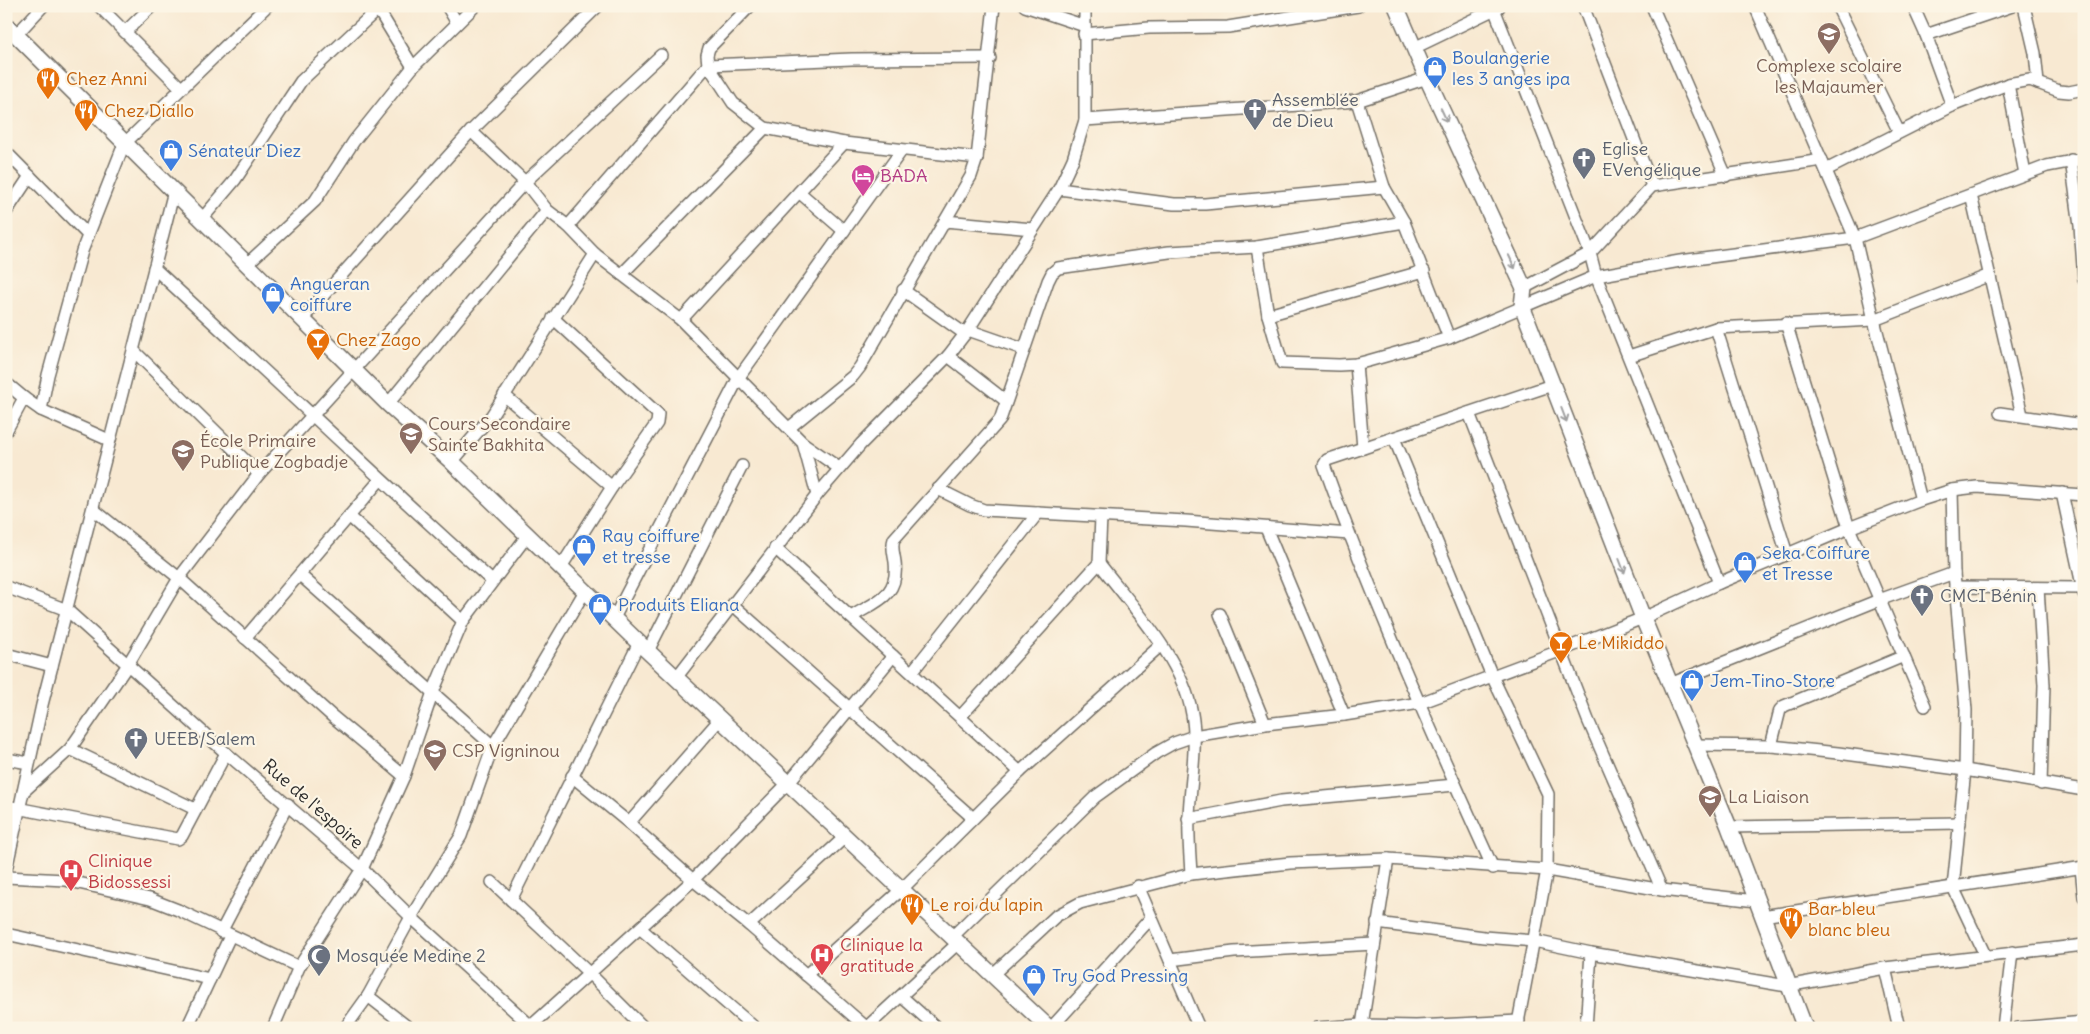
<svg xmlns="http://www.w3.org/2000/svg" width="2090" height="1034" font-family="Delius,sans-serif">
<rect width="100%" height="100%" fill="#fcf5e5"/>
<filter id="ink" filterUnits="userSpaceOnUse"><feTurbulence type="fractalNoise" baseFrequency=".02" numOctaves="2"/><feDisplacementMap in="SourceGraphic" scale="10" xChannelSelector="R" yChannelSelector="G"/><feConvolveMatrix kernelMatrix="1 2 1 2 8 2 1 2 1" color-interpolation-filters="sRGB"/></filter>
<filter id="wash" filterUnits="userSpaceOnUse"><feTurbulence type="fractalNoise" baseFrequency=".0096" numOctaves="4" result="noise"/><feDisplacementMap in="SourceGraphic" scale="20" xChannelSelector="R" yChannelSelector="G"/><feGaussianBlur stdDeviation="1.12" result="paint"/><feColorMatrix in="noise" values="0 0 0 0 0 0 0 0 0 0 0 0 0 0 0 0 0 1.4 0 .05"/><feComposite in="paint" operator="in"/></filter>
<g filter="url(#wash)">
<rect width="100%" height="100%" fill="#f8e9d2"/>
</g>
<g filter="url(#ink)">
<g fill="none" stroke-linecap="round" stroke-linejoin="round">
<!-- minor casing -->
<g stroke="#736e65" stroke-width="14">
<g id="minor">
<path d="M99,6L181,88"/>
<path d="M376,6L413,67"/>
<path d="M447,6L457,23"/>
<path d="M1025,6L1085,26"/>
<path d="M1493,6L1590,253L1596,276L1719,583"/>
<path d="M1583,6L1652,186"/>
<path d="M1652,6L1726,176"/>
<path d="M1755,6L1855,238L1874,320L1921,500"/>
<path d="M1837,6L1899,132"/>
<path d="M1913,6L1926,35L1952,106"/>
<path d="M2024,6L2035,53L2038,83"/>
<path d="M125,32L152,6"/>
<path d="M1084,34L1149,28L1228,27L1358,6"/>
<path d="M16,35L43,6"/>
<path d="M1926,35L2012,6"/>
<path d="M1414,48L1499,7"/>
<path d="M708,65L733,103L765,128L844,143L977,158"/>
<path d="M708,65L852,59L990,58"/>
<path d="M2008,84L2025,174"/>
<path d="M1357,101L1384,187L1404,222L1449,338"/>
<path d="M1085,120L1357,101L1427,78"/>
<path d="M471,131L525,182L547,210L568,226L595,254L681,320L803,443L839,468"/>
<path d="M6,152L87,234"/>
<path d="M2071,160L2080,226L2084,280"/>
<path d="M1826,170L1952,106L2008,84L2030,80L2059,91L2069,92L2084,89"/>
<path d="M1059,189L1174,204H1205L1384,187"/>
<path d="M799,192L844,231"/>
<path d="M1971,195L2022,415"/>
<path d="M6,212L30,176"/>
<path d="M202,219L235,180L301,81L378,9"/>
<path d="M945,221L1033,229"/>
<path d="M568,226L708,65L707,55L709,48L750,6"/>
<path d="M1257,247L1268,315L1282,363L1339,365L1356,364L1368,361L1449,338L1596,276L1680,261L1855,238L2047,166L2084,159"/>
<path d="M247,264L315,201L354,141L413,67L475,6"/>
<path d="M154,268C267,372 378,478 492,581"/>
<path d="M622,274L765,128"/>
<path d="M1524,288L1590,253L1652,186L1822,160"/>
<path d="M903,290L965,334"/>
<path d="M1268,315L1424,271"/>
<path d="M553,318L658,414L657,423L612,487L561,567"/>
<path d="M302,319L471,131L598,6"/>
<path d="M681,320L844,143"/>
<path d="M1786,323L1849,528L1925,706"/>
<path d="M1716,328L1787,554"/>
<path d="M968,330L1023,349"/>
<path d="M134,351L259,474"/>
<path d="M948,356L1006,401"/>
<path d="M1629,356L1716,328L1874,320L1990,275"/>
<path d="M1356,364L1363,448"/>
<path d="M6,383L24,398"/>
<path d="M504,395L612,487"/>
<path d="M388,404L547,210"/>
<path d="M41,410L109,440"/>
<path d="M1469,413L1588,720L1662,890"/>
<path d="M2000,413L2084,425"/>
<path d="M789,428L853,376L860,367L971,176L977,158L994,6"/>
<path d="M6,431L24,398L41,410L48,375L82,251L124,144L267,6"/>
<path d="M1394,438L1492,676L1548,794L1547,870L1517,1028"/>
<path d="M803,443L817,495"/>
<path d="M452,462L492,415L595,254"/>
<path d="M938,489L970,505L984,510L1186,521L1349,534"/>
<path d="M1952,490L1954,573L1966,710L1965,770L1953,887L1985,955"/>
<path d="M2062,493L2084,594"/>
<path d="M93,509L179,578L332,716L404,776"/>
<path d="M349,516L463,621"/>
<path d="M1266,528L1344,715"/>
<path d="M775,548L1020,772"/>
<path d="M1099,563C1132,606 1183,660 1192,714C1198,747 1190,783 1189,817C1188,835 1190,855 1191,874"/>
<path d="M300,575L493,746"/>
<path d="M6,587L67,610L226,753L362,869L411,917L533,1028"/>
<path d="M1955,587L2082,588"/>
<path d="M2038,588L2044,685L2041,784"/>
<path d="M733,605L973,818"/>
<path d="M1220,614L1265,724"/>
<path d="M851,617C876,601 899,597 895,562C894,554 891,547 894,539L1000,420L1048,281L1052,273L1058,268L1169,252L1257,247L1404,222"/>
<path d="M614,618L739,377L902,150"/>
<path d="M245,638L380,480"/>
<path d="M648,651L742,466"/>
<path d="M6,654L52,666"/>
<path d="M912,672L1038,513"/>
<path d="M676,678L817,495L861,444L948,356L968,330L1059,189L1073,159L1085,120V6"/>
<path d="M1670,684L1879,600L1954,573"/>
<path d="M960,717L1099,563L1101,517"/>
<path d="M1695,745L1771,746L1838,753L1965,770L2084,790"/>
<path d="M1771,746L1780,710L1784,706L1904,656"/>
<path d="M70,749L195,809"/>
<path d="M6,759L29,763"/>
<path d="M572,776L629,823L693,880L749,925L867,1028"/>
<path d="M23,792L70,749L127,666L179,578L259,474L525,182L661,55"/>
<path d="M6,806L178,839L182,836L226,753"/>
<path d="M1188,819L1281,801L1455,785"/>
<path d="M629,823L721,718"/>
<path d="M1729,827L1960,823"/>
<path d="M1493,868C1433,736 1373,602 1324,465L1327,460L1552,385"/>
<path d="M2081,868L2084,897"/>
<path d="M6,870L42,705L174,191"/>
<path d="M6,877L65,880L150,899L178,910L299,967"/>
<path d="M492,882L590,974L644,1028"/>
<path d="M1138,886L1199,1028"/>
<path d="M511,900L639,643"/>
<path d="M1762,916L2084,867"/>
<path d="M1377,923L1484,937L1534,941L1591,953L1787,986L1885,968L2084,945"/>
<path d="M749,925L846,836"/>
<path d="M641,929L755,1028"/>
<path d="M221,932L288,804"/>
<path d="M6,934L210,979"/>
<path d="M951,938L1095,797L1156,753L1174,743L1194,736L1265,724L1344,715L1420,703L1562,650L1643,618L1719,583L1849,528L1921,500L1952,490L1977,487L2084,495"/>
<path d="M1170,960L1234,952L1374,944"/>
<path d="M1885,968L1899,1028"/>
<path d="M806,975L901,890L1020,772L1161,645"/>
<path d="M992,975L1056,916L1080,903L1191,874L1290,863L1388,859L1547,870L1662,890L1756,901"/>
<path d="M368,996L409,1028"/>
<path d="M901,996L937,1028"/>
<path d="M1362,1025L1388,859"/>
<path d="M531,1026L693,880L789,782L893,656"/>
<path d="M187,1028L230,936"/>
<path d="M273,1028L299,967L362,869L404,776L433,692L463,621L527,536"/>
<path d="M345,1028L368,996L411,917L454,847L461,836L493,746L585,591"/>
<path d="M866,1028L957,944"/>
<path d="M1051,1028L1151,918"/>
<path d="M1316,1028L1362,1025L1416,1026L1519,1021"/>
<path d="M1586,1028L1591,953"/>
<path d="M2003,1028L2012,952"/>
<path d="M2018,1028L2084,1022"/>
</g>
</g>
<!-- major casing -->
<g stroke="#736e65" stroke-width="18">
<g id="major">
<path d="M1396,6L1427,78L1524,288L1522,306L1643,618L1729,827L1805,1028"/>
<path d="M6,25L388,404L452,462L639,643L1049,1028"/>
</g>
</g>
<!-- minor -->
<use href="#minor" stroke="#fff" stroke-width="11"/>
<!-- major -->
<use href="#major" stroke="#fff" stroke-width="15"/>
</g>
<!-- one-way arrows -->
<defs><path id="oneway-shaft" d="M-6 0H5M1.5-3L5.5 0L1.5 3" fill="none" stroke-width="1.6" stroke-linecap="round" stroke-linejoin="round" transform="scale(1.25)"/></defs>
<g stroke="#a0a0a0">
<use href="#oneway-shaft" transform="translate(1444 115) rotate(65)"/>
<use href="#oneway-shaft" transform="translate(1512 262) rotate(65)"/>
<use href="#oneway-shaft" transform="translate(1564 415) rotate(69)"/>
<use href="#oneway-shaft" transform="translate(1622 566) rotate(69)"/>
</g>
</g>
<!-- icons -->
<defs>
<g id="school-pin" transform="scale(1.25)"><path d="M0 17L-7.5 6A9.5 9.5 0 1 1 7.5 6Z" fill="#8d6e63" stroke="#fcf5e5"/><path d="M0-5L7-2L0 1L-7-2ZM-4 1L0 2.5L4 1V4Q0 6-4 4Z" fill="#fff"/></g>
<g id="shop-pin" transform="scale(1.25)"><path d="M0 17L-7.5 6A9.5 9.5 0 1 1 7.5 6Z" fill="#3f7fe0" stroke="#fcf5e5"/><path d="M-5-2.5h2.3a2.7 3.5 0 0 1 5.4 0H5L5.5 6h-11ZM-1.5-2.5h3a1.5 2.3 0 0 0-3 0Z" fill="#fff"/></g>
<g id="restaurant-pin" transform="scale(1.25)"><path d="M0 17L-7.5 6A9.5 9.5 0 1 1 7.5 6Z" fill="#e8710a" stroke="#fcf5e5"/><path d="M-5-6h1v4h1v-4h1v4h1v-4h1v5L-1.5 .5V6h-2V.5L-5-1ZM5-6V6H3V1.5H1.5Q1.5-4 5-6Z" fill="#fff"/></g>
<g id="church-pin" transform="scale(1.25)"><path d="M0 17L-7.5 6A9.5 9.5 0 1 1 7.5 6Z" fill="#6b7280" stroke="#fcf5e5"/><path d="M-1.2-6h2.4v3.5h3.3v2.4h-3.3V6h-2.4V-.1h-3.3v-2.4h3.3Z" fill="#fff"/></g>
<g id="hotel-pin" transform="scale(1.25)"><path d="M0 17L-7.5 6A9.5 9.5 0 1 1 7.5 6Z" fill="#d1479c" stroke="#fcf5e5"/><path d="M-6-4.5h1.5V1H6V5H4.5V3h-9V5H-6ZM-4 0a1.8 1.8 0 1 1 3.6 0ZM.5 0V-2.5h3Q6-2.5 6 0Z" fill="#fff"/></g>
<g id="bar-pin" transform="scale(1.25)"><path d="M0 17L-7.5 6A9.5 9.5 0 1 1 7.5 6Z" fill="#e8710a" stroke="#fcf5e5"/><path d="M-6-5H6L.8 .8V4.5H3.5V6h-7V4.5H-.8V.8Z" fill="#fff"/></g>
<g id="hospital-pin" transform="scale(1.25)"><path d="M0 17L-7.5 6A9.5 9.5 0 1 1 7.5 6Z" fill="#e0444e" stroke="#fcf5e5"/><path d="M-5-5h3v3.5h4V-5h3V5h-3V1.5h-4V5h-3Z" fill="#fff"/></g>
<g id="mosque-pin" transform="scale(1.25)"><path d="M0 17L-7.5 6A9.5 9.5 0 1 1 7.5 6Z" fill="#6b7280" stroke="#fcf5e5"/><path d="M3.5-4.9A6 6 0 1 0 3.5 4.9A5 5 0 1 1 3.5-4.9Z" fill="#fff"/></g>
</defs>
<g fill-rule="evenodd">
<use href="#school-pin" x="1829" y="34"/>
<use href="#shop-pin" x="1435" y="68"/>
<use href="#restaurant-pin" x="48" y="79"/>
<use href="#church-pin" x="1255" y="110"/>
<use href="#restaurant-pin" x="86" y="111"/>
<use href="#shop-pin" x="171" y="151"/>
<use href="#church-pin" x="1584" y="159"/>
<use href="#hotel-pin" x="863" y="176"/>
<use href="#shop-pin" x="273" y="294"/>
<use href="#bar-pin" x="318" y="340"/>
<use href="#school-pin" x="411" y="434"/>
<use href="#school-pin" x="183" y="451"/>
<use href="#shop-pin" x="584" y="546"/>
<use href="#shop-pin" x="1745" y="563"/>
<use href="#church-pin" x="1922" y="596"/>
<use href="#shop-pin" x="600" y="605"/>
<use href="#bar-pin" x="1561" y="643"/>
<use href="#shop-pin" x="1692" y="681"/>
<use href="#church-pin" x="136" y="739"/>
<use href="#school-pin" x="435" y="751"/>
<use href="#school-pin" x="1710" y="797"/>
<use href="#hospital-pin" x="71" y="871"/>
<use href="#restaurant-pin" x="912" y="905"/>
<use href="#restaurant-pin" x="1791" y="919"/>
<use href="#hospital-pin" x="822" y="955"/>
<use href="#mosque-pin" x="319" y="956"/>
<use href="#shop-pin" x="1034" y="976"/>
</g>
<g text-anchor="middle" stroke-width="4.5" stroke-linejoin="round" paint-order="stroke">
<!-- shop labels -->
<g font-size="18" fill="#366cbe" stroke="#fcf5e5" text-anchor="start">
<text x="1452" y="64">Boulangerie<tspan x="1452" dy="21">les 3 anges ipa</tspan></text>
<text x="188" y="157">Sénateur Diez</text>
<text x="290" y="290">Angueran<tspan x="290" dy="21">coiffure</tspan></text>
<text x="602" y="542">Ray coiffure<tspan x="602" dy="21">et tresse</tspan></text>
<text x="1762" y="559">Seka Coiffure<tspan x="1762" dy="21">et Tresse</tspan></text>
<text x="618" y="611">Produits Eliana</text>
<text x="1710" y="687">Jem-Tino-Store</text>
<text x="1052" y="982">Try God Pressing</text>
</g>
<!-- education labels -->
<g font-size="18" fill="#785e54" stroke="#fcf5e5" text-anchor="start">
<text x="1829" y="72" text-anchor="middle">Complexe scolaire<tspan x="1829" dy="21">les Majaumer</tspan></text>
<text x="428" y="430">Cours Secondaire<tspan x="428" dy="21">Sainte Bakhita</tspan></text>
<text x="200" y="447">École Primaire<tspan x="200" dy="21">Publique Zogbadje</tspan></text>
<text x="452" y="757">CSP Vigninou</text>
<text x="1728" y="803">La Liaison</text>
</g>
<!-- food labels -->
<g font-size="18" fill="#c56008" stroke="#fcf5e5" text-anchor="start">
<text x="66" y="85">Chez Anni</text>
<text x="104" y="117">Chez Diallo</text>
<text x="336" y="346">Chez Zago</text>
<text x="1578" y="649">Le Mikiddo</text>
<text x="930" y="911">Le roi du lapin</text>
<text x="1808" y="915">Bar bleu<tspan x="1808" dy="21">blanc bleu</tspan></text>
</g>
<!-- worship labels -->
<g font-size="18" fill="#5b616d" stroke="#fcf5e5" text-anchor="start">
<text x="1272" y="106">Assemblée<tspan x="1272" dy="21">de Dieu</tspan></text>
<text x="1602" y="155">Eglise<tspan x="1602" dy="21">EVengélique</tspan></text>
<text x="1940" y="602">CMCI Bénin</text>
<text x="154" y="745">UEEB/Salem</text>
<text x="336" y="962">Mosquée Medine 2</text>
</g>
<!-- hotel labels -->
<g font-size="18" fill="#b23c85" stroke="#fcf5e5" text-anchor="start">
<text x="880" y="182">BADA</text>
</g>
<!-- street labels -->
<g font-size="18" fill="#2b2b2b" stroke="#fcf5e5">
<text transform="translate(313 804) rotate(41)" y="6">Rue de l'espoire</text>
</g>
<!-- health labels -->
<g font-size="18" fill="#be3a42" stroke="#fcf5e5" text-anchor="start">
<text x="88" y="867">Clinique<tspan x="88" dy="21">Bidossessi</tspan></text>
<text x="840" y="951">Clinique la<tspan x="840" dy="21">gratitude</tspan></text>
</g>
</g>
<!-- margin -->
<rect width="2090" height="1034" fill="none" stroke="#fcf5e5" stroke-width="25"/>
</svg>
